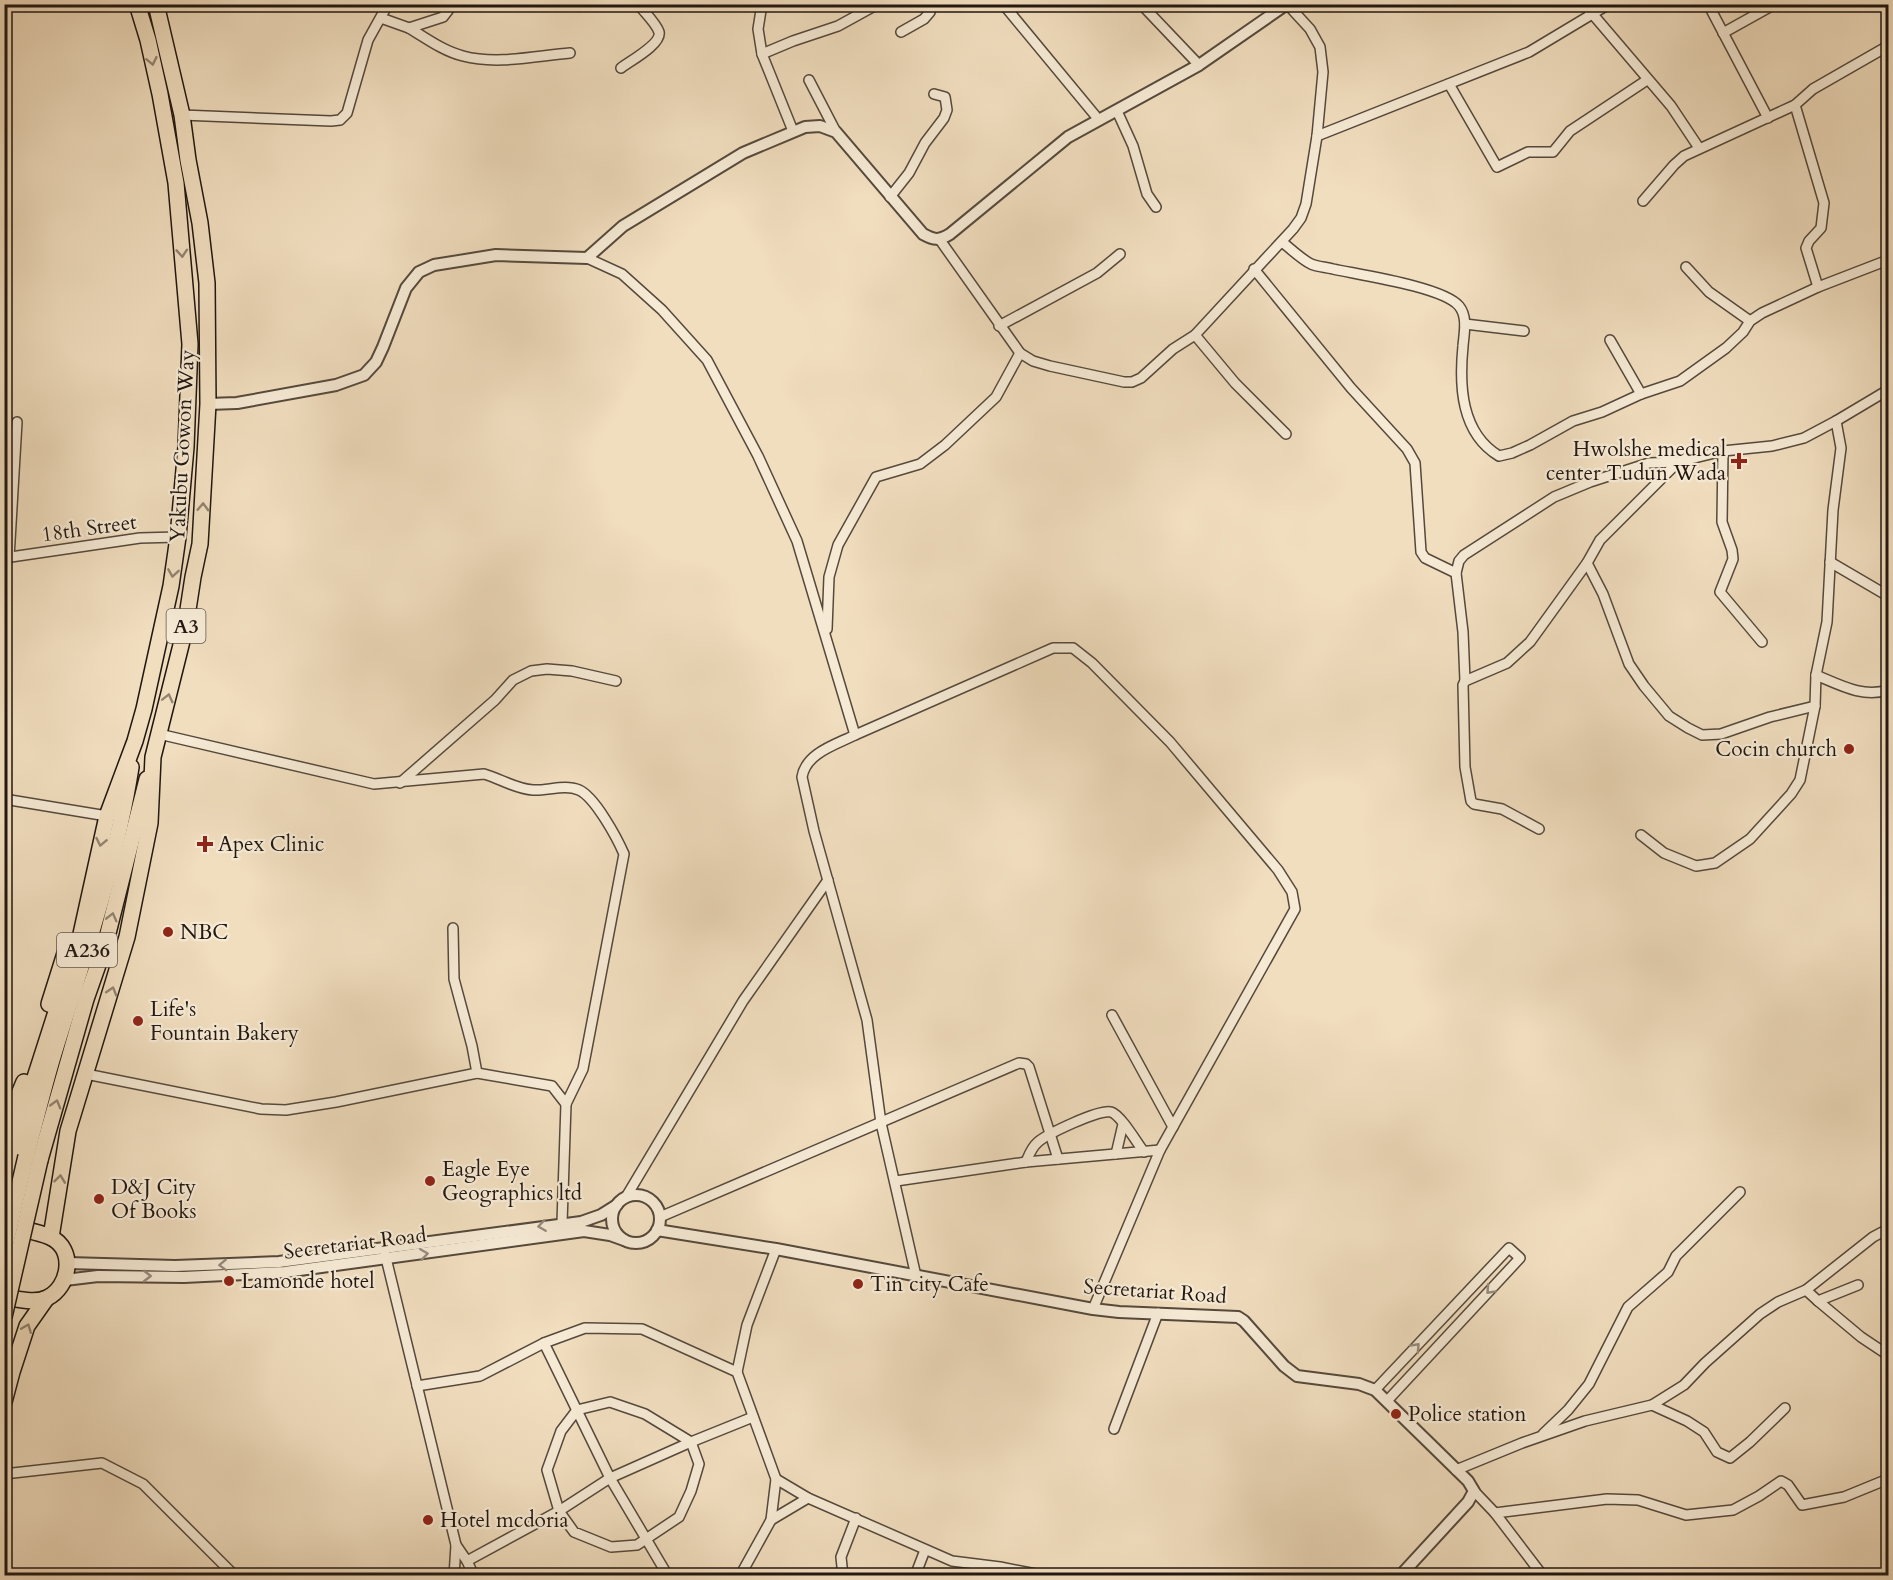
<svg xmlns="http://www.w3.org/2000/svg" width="1893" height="1580" font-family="Cardo,serif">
<rect width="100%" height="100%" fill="#f1debf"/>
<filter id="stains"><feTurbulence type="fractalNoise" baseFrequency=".00333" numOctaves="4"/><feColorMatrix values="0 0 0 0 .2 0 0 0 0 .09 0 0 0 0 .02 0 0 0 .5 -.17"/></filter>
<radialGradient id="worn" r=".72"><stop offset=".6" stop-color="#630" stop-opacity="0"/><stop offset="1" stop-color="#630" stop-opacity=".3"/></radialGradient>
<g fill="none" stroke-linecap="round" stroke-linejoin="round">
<!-- minor casing -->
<g stroke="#55493c" stroke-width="12">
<g id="minor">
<path d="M762,4L758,29L762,54L793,131"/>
<path d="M1003,4L1099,120"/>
<path d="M1141,4L1199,65"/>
<path d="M1584,4L1671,106L1699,148"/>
<path d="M1708,4L1768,118"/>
<path d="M381,18L409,28L443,17L453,4"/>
<path d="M409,28C426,38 443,51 463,56C496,65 536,56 570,53"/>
<path d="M901,32L924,19L930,12L928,4"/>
<path d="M1723,33L1775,4"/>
<path d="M762,54L793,41L838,26L878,4"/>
<path d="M621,68C630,61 662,44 659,32C656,23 644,12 638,4"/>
<path d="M809,80L836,132"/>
<path d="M1449,84L1497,167L1528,152H1553L1570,131L1647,80"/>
<path d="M1795,105L1824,203L1821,228L1809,241L1806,248L1818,287"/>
<path d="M1117,111L1133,146L1147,194L1156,207"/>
<path d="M182,115L331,121L340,120L347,113L368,40L388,4"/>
<path d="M1317,136L1529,52L1609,4"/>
<path d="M890,197L909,173L925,143L944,118L947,110L945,97L934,94"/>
<path d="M1643,201L1674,165L1684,156L1795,105L1813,89L1888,46"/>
<path d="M940,240L1020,353L1033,361L1050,366L1124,382H1132L1141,378L1173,349L1195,335L1293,229L1301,218L1306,204L1317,136L1323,72L1320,47L1310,29L1287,4"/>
<path d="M1282,242C1291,249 1301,259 1311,264C1318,267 1326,267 1333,269C1361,275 1443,287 1459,306C1468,317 1464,333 1463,346C1459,386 1461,433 1499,456L1512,453L1530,445L1573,421L1602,412L1641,394L1680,381L1726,348L1743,332L1750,321L1762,313L1818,287L1888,260"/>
<path d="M587,258L622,274L662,310L707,360L758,456L797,541L855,735"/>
<path d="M1686,267L1709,292L1750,321"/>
<path d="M1254,269L1351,388L1407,449L1415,463L1421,552L1425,558L1456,573"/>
<path d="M1465,324L1524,331"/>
<path d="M999,326L1097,273L1120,254"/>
<path d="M1195,335L1235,383L1286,434"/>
<path d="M1610,340L1641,394"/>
<path d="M1723,451L1722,522L1732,550L1733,559L1720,592L1762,642"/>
<path d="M4,558L140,538L178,537"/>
<path d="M9,558L17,422"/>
<path d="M1830,562L1883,593H1888"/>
<path d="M1587,563L1603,594L1629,664L1644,686L1669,716L1688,728L1702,735L1721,734L1770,717L1815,706"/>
<path d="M827,629L829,577L838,545L876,477L920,464L945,445L996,397L1020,353"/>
<path d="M1816,675C1840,685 1863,698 1888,690"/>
<path d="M1465,681L1463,632L1456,573L1459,561L1464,555L1554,497L1590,482L1649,463L1678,462"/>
<path d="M159,734L374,784L484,774C501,779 516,789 533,790C547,791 565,784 579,790C595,797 617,838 624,854L583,1069L566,1104"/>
<path d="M400,783L495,700L513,680L531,671L547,669L572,671L616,681"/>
<path d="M4,799L107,816"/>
<path d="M1539,829L1502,809L1474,804L1471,801L1465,767L1463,685L1465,681L1507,663L1530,642L1587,563L1600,540L1678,462L1723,451L1772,446L1804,438L1836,421L1888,390"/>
<path d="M1641,835L1664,853L1696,866L1715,863L1750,839L1791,794L1800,780L1815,706L1816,675L1827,622L1833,510L1841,448L1836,421"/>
<path d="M453,928L454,979L472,1046L477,1073"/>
<path d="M1112,1015L1173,1127"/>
<path d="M86,1074L261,1109L286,1110L336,1102L477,1073L552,1086L566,1104L562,1223"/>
<path d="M1116,1154L1123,1124"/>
<path d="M1026,1162C1029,1155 1031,1148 1038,1142C1047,1134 1099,1109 1111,1112C1121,1115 1137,1143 1144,1152"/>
<path d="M896,1181L1026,1162L1160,1150"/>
<path d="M626,1197L743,1001L828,880"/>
<path d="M660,1217L1019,1063L1026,1064L1029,1067L1058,1159"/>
<path d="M385,1254L456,1545L454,1576"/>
<path d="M916,1276L881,1123L867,1020L814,831L802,777C806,753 835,745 855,735L1053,648H1073L1092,663L1170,742L1278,870L1292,892L1295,909L1160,1150L1093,1309"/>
<path d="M1806,1290L1873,1237L1888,1229"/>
<path d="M1818,1301L1861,1337L1888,1355"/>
<path d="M544,1343L610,1478L668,1576"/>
<path d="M737,1372L747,1325L776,1249"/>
<path d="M417,1386L480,1376L544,1343L585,1328L642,1329L737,1372L776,1479L771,1520L740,1576"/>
<path d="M1375,1390L1509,1248L1520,1258L1387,1401"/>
<path d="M610,1402L645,1414L691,1442L699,1464L691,1491L679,1517L637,1545L611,1547L574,1532L559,1511L547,1470L561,1431L577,1410Z"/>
<path d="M1652,1405L1687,1421L1704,1432L1717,1452L1730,1458L1750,1442L1785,1408"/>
<path d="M1114,1429L1158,1313"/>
<path d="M1543,1434L1568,1410L1589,1384L1628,1307L1668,1272L1676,1256L1740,1192"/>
<path d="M1456,1470L1522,1443L1585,1421L1652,1405L1684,1385L1705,1363L1760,1314L1778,1302L1806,1290L1818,1301L1858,1285"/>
<path d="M4,1474L102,1463L143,1484L235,1576"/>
<path d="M776,1479L808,1498L952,1561L1000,1567L1046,1576"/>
<path d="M1474,1491L1495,1513L1543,1576"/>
<path d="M1495,1513L1607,1499L1638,1500L1686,1515L1733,1510L1759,1496L1781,1481L1788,1485L1802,1505L1844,1497L1888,1479"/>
<path d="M771,1520L808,1498"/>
<path d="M456,1545L467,1561L474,1576"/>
<path d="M467,1561L559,1511L610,1478L691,1442L753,1417"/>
<path d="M843,1576L841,1557L856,1518"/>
<path d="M915,1576L925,1550"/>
</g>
</g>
<!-- tertiary casing -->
<g stroke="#55493c" stroke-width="14">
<g id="tertiary">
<path d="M208,404L237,403L336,385L364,375L376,362L383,347L406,288L419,272L434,265L496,255L587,258L623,226L743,153L805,127L820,126L836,132L923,234C934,240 939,241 950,234L1068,137L1199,65L1287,4"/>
<circle cx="636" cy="1219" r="24"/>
<path d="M657,1230L776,1249L1093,1309L1119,1312L1238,1317L1244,1321L1284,1366L1297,1376L1359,1384L1375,1390L1468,1481L1474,1491L1468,1502L1400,1576"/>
<path d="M68,1263L175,1266L279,1262L581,1222L601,1215L617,1205"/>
<path d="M65,1280L98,1276L184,1277L285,1272L584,1231L610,1235L624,1240"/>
</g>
</g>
<!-- trunk casing -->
<g stroke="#211711" stroke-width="18">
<g id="trunk">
<path d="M49,1004L67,947"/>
<path d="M4,1130L24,1082"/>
<path d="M26,1156C36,1121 44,1085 55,1050C84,957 116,864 131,767"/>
<path d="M40,1160L86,999L105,945L147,779"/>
<path d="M4,1184L22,1118L81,934L107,816L135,741L144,709L171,586L178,537L186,447L190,344L176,183L160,94L148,40L137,4"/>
<path d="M51,1237L68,1131L127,937L150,823L153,757L185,629L193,577L200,544L208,404L207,283L200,223L188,160L182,115L156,4"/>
<path d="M4,1297C18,1299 34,1304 47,1298C70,1287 76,1249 50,1237C39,1232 25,1230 13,1227"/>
<path d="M4,1402L12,1372L27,1326L46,1299"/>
</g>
</g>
<!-- minor -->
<use href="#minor" stroke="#f6ead5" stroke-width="9"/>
<!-- tertiary -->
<use href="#tertiary" stroke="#f6ead5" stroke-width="10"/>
<!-- trunk -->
<use href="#trunk" stroke="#f1debf" stroke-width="15"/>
<!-- trunk-bridge casing -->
<g stroke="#211711" stroke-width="18" stroke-linecap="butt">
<g id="trunk-bridge">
<path d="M4,1251L26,1156"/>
<path d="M4,1317L40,1160"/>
</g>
</g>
<!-- trunk-bridge -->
<use href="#trunk-bridge" stroke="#f1debf" stroke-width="15"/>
</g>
<!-- one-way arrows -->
<defs><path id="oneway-chevron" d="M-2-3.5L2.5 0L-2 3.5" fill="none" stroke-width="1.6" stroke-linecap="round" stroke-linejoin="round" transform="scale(1.5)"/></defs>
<g stroke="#938471">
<use href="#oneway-chevron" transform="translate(152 61) rotate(78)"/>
<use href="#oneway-chevron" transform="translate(182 253) rotate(86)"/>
<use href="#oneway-chevron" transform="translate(203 507) rotate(-88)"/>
<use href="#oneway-chevron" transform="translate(173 573) rotate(99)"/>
<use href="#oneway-chevron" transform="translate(168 698) rotate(-76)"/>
<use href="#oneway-chevron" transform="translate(101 842) rotate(102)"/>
<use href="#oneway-chevron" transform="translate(112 917) rotate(-76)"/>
<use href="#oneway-chevron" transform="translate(112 991) rotate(-73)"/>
<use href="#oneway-chevron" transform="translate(56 1104) rotate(-74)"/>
<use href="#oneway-chevron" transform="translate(60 1179) rotate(-83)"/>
<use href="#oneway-chevron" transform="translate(27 1328) rotate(-68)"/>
</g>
<g stroke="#968b7d">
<use href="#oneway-chevron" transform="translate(542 1226) rotate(172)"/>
<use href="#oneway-chevron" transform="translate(424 1254) rotate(-8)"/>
<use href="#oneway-chevron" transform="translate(223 1265) rotate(178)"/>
<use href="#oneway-chevron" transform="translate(147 1276)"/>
<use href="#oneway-chevron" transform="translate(1490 1290) rotate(133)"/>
<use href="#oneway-chevron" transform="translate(1416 1347) rotate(-47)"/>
</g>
<!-- markers -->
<g fill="#8f2418" stroke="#f6ead5" stroke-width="2">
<path d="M1736 452h6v6h6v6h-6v6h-6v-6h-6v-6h6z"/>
<circle cx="1849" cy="749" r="6"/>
<path d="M202 835h6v6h6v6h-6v6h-6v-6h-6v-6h6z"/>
<circle cx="168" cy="932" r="6"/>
<circle cx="138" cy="1021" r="6"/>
<circle cx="430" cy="1181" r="6"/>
<circle cx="99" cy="1199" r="6"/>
<circle cx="229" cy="1281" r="6"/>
<circle cx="858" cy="1284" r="6"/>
<circle cx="1396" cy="1414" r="6"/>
<circle cx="428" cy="1520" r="6"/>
</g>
<g text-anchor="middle" stroke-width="4.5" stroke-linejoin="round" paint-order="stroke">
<!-- shield labels -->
<g fill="#f6ead5" stroke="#61564c" stroke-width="1.5">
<rect x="166.5" y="609" width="39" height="34" rx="4.5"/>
<rect x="57" y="933" width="60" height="34" rx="4.5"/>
</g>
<g font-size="20" font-weight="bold" fill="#211711">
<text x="186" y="633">A3</text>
<text x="87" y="957">A236</text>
</g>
<!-- street labels -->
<g font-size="21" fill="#211711" stroke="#f6ead5">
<text transform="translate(182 446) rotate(-87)" y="7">Yakubu Gowon Way</text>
<text transform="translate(89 528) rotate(-8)" y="7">18th Street</text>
<text transform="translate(355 1243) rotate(-7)" y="7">Secretariat Road</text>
<text transform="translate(1155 1291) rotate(4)" y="7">Secretariat Road</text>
</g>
<!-- poi labels -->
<g font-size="21" fill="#211711" stroke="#f6ead5" text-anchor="start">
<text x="1726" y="456" text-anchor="end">Hwolshe medical<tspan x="1726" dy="24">center Tudun Wada</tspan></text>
<text x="1837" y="756" text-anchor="end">Cocin church</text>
<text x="218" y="851">Apex Clinic</text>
<text x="180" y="939">NBC</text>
<text x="150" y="1016">Life's<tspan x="150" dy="24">Fountain Bakery</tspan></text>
<text x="442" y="1176">Eagle Eye<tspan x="442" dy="24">Geographics ltd</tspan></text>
<text x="111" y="1194">D&amp;J City<tspan x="111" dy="24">Of Books</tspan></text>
<text x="241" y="1288">Lamonde hotel</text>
<text x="870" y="1291">Tin city Cafe</text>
<text x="1408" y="1421">Police station</text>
<text x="440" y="1527">Hotel mcdoria</text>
</g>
</g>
<!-- margin -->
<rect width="1893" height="1580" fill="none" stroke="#f1debf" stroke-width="24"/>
<rect x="6" y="6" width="1881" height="1568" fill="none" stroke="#211711" stroke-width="3"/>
<rect x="12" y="12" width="1869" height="1556" fill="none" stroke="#211711" stroke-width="1.5"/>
<rect width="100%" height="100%" filter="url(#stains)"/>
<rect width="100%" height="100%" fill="url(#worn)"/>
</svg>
